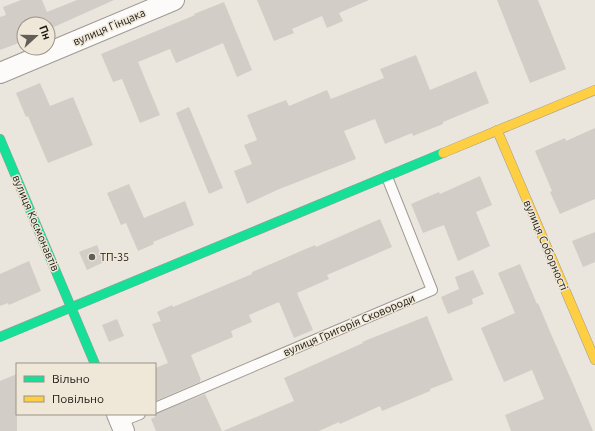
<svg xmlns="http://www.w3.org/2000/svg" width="595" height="431" font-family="Ubuntu,sans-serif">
<rect width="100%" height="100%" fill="#eae6dd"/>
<!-- building -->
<g fill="#d2cdc7">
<path d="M21,0H42L47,12L77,0H114L54,27L53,26L48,28V24H24V41L0,50V17L6,15L3,7Z"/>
<path d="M257,0H369L339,13L343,21L327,28L322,16L292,29L294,33L274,41Z"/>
<path d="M497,0H538L566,69L530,83Z"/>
<path d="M224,2L252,70L237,77L223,43L176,63L170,49L138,62L160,115L140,123L122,79L113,82L101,54L195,15L194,14Z"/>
<path d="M416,55L430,90L476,71L489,103L443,122V124L413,136L412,133L385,144L375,119L344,131L356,159L277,190L247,204L234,171L252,164L244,145L257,140L247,115L286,100L289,106L327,90L331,99L384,78L380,69Z"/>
<path d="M40,83L50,106L73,97L93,145L48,163L28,116L26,117L16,93Z"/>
<path d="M189,107L223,188L209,194L176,113Z"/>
<path d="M595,128V199L560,214L550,192L552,191L535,151L565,138L566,141Z"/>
<path d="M480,176L492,205L476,212L490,246L458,261L444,225L423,233L411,204L439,192L440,194Z"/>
<path d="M129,184L144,218L185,201L194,225L153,242L154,244L138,251L126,223L121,225L107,193Z"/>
<path d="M380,219L392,247L327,275L329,279L297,293L313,330L294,338L279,302L249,315L252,322L231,331L233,337L191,355L201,380H200V382L155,401V368L168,363L152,324L161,321L157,312L172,305L173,307L252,274V272L315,245L316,247Z"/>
<path d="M595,232V262L583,267L572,241Z"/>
<path d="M97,245L104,262L87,270L79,252Z"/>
<path d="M29,261L41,291L9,305L8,303L0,306V274Z"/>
<path d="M520,264L537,304L538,303L551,334L574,386L593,431H511L505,415L544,399L532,370L504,382L481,328L515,313L498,273Z"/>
<path d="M473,270L484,294L472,299L473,304L448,314L441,297L459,289L455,277Z"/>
<path d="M427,316L453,380L430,389V391L382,411L380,406L340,424L339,422L319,431H223L294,401L284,378L363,343L362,342Z"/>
<path d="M117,319L124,336L109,342L102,325Z"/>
<path d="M17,374V431H0V381Z"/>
<path d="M205,394L222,431H156L151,419L155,417V414Z"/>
</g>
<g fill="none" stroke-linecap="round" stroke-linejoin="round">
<!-- lane casing -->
<g stroke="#9e9b94" stroke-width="12">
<g id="lane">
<path d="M155,408L432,290L387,177"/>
<path d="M120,422L140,414"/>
</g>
</g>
<!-- street casing -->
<g stroke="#9e9b94" stroke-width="22">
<g id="street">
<path d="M0,73L174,0"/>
<path d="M117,414L124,431"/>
</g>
</g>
<!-- fast casing -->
<g stroke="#9e9b94" stroke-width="10">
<g id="fast">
<path d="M0,139L95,364"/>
<path d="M0,337L443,153"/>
</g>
</g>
<!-- slow casing -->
<g stroke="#9e9b94" stroke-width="10">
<g id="slow">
<path d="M497,130L595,360"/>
<path d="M443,153L595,90"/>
</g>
</g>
<!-- lane -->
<use href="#lane" stroke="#fcfbfa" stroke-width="10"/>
<!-- street -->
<use href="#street" stroke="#fcfbfa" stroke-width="20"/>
<!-- fast -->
<use href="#fast" stroke="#16e098" stroke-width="9"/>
<!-- slow -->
<use href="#slow" stroke="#ffcf43" stroke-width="9"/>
</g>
<!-- markers -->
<circle fill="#625f58" stroke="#efe7d8" stroke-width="1.5" cx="92" cy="257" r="4"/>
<g text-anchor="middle" stroke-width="3" stroke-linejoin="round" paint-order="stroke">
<!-- street labels -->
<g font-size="11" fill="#191611" stroke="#efe7d8">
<text transform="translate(109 27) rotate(-23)" y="4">вулиця Гінцака</text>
<text transform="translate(36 223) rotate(67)" y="4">вулиця Космонавтів</text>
<text transform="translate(546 245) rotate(67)" y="4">вулиця Соборності</text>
<text transform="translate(349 325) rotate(-23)" y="4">вулиця Григорія Сковороди</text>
</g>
<!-- poi labels -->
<g font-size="11" fill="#191611" stroke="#efe7d8" text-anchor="start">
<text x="100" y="261">ТП-35</text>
</g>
</g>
<!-- legend -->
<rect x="16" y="363" width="140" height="52" fill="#efe7d8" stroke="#999388"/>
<rect x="24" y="376" width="20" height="6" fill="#16e098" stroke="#999388"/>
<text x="52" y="383" font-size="12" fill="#191611">Вільно</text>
<rect x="24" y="396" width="20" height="6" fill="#ffcf43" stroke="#999388"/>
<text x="52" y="403" font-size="12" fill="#191611">Повільно</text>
<!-- north arrow -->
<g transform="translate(36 36) rotate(69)"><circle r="19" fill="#efe7d8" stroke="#999388"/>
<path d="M0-3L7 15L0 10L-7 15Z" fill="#625f58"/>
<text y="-6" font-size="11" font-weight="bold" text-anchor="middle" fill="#191611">Пн</text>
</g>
</svg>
